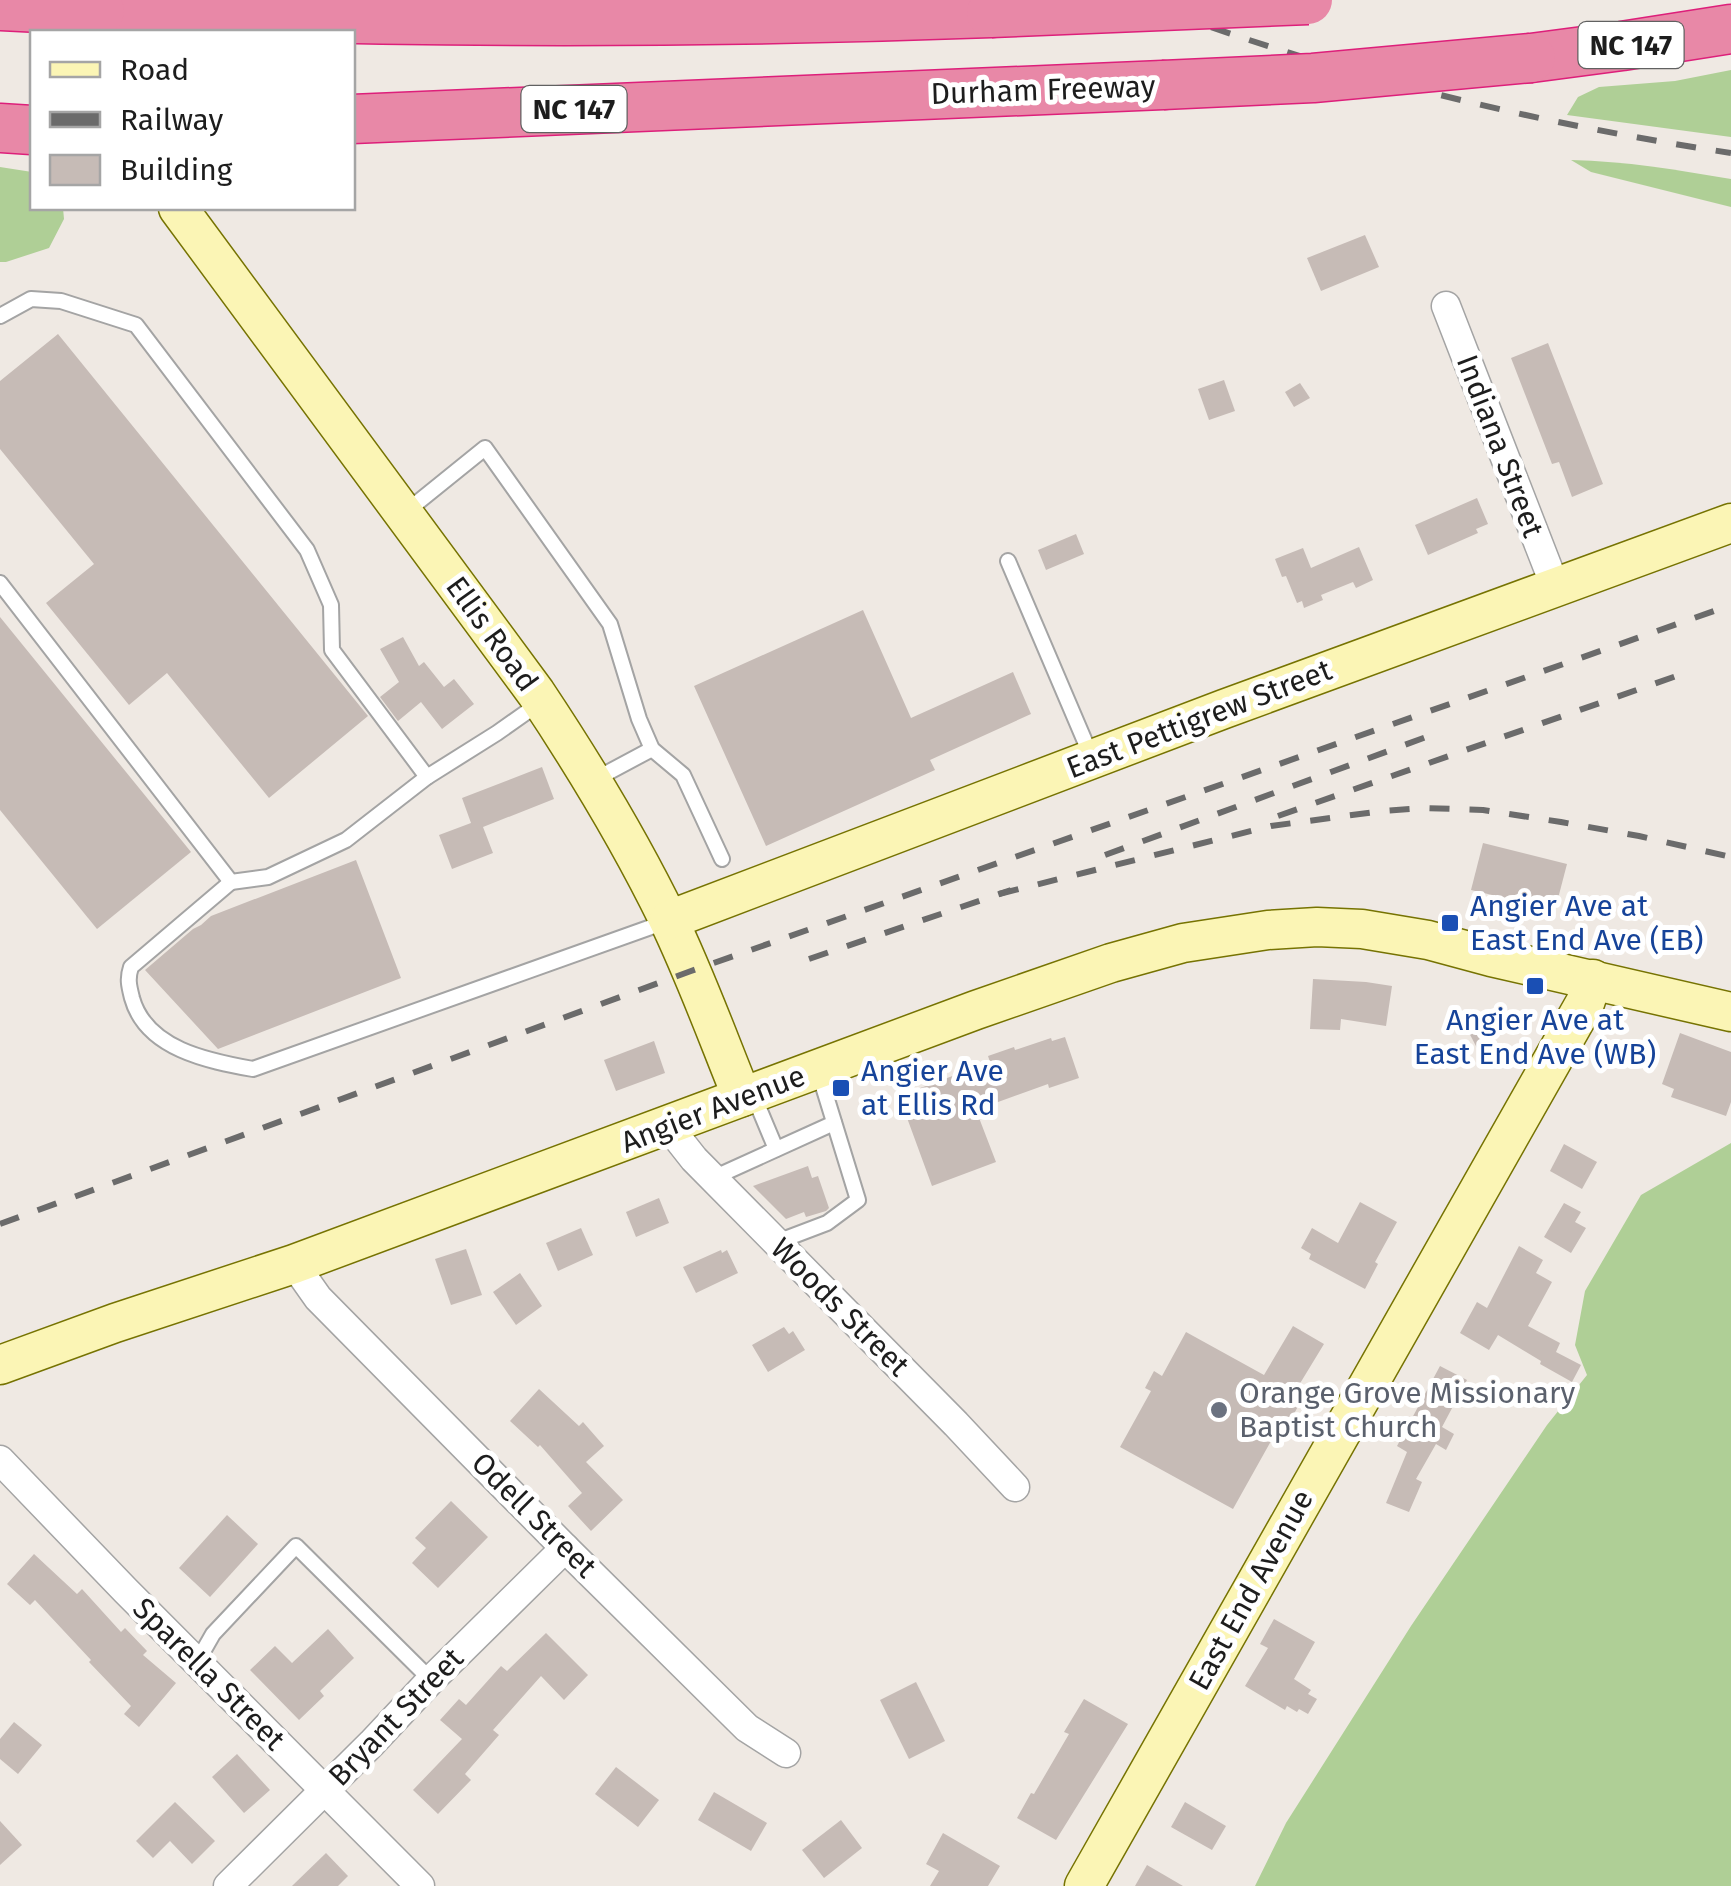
<svg xmlns="http://www.w3.org/2000/svg" width="1731" height="1886" font-family="'Fira Sans',sans-serif">
<rect width="100%" height="100%" fill="#efe9e3"/>
<!-- forest -->
<g fill="#afcf96">
<path d="M1731,70V137L1567,115L1578,97L1599,87L1675,81Z"/>
<path d="M1571,160C1625,161 1678,170 1731,179V207L1591,172Z"/>
<path d="M0,167L32,172V208H63L64,219L49,248L6,262H0Z"/>
<path d="M1731,1143V1886H1255L1286,1823L1411,1626L1547,1425L1587,1375L1575,1345L1585,1291L1641,1195Z"/>
</g>
<!-- building -->
<g fill="#c6bbb6">
<path d="M1365,235L1379,267L1321,291L1307,258Z"/>
<path d="M58,334L368,716L269,798L167,673L129,705L46,603L94,564L0,449V381Z"/>
<path d="M1548,343L1603,484L1572,497L1559,462L1552,464L1511,358Z"/>
<path d="M1224,380L1235,411L1209,420L1198,389Z"/>
<path d="M1300,383L1310,398L1294,407L1285,392Z"/>
<path d="M1477,498L1488,524L1476,529L1478,533L1428,555L1415,525Z"/>
<path d="M1076,534L1084,554L1046,570L1038,550Z"/>
<path d="M1359,547L1373,580L1356,588L1353,582L1321,595L1323,600L1304,608L1302,601L1297,603L1286,576L1282,577L1275,559L1303,548L1311,568Z"/>
<path d="M863,610L911,718L1013,672L1031,714L930,760L935,770L766,846L694,686Z"/>
<path d="M0,617L191,852L97,929L0,810Z"/>
<path d="M403,637L419,666L424,662L444,687L454,679L474,704L442,729L421,702L398,721L380,697L399,682L380,649Z"/>
<path d="M542,767L554,799L483,827L493,853L452,869L439,835L471,823L462,798Z"/>
<path d="M1483,843L1567,864L1555,910L1471,890Z"/>
<path d="M356,860L401,978L218,1049L145,970L193,929L201,925L211,916Z"/>
<path d="M1313,979L1366,982L1392,986L1386,1026L1341,1019L1340,1030L1310,1029Z"/>
<path d="M1486,1017L1497,1038L1477,1048L1466,1027Z"/>
<path d="M1680,1033L1731,1052V1102L1726,1116L1671,1097L1674,1089L1662,1084Z"/>
<path d="M1065,1037L1079,1078L1049,1088L1048,1084L976,1110L996,1162L932,1186L899,1096L990,1062L988,1056L1014,1047L1015,1050L1051,1038L1052,1041Z"/>
<path d="M654,1041L665,1073L616,1091L604,1060Z"/>
<path d="M1564,1144L1597,1162L1582,1189L1550,1171Z"/>
<path d="M808,1166L812,1178L818,1176L829,1208L826,1211L806,1217L804,1212L786,1219L753,1186Z"/>
<path d="M659,1198L669,1223L636,1237L626,1212Z"/>
<path d="M1360,1202L1397,1222L1375,1262L1378,1264L1365,1289L1309,1259L1311,1254L1301,1248L1312,1228L1338,1243Z"/>
<path d="M1564,1203L1581,1212L1575,1222L1586,1228L1571,1253L1544,1237Z"/>
<path d="M581,1228L593,1255L558,1271L546,1243Z"/>
<path d="M1519,1246L1543,1260L1536,1273L1552,1282L1528,1326L1560,1343L1556,1352L1581,1365L1572,1382L1540,1364L1541,1361L1498,1335L1489,1350L1460,1333L1477,1302L1487,1308Z"/>
<path d="M466,1249L482,1295L451,1305L435,1259Z"/>
<path d="M721,1250L722,1253L727,1250L738,1273L696,1293L683,1267Z"/>
<path d="M520,1273L542,1306L516,1325L493,1292Z"/>
<path d="M1293,1326L1324,1344L1296,1390L1305,1394L1286,1428L1280,1425L1233,1509L1120,1447L1151,1391L1145,1388L1154,1371L1162,1376L1186,1332L1264,1375Z"/>
<path d="M784,1327L789,1334L793,1331L805,1350L768,1372L752,1345Z"/>
<path d="M1440,1366L1467,1380L1442,1427L1454,1434L1446,1450L1436,1444L1416,1479L1422,1482L1409,1512L1386,1503L1407,1452L1397,1446Z"/>
<path d="M539,1389L579,1426L583,1422L604,1446L586,1462L623,1500L591,1531L568,1506L582,1493L540,1445L538,1447L510,1421Z"/>
<path d="M451,1501L488,1537L438,1588L412,1563L426,1548L415,1538Z"/>
<path d="M227,1515L258,1544L210,1597L179,1568Z"/>
<path d="M34,1554L77,1594L82,1589L121,1632L125,1628L147,1651L143,1655L176,1683L139,1727L124,1714L131,1706L89,1662L91,1660L35,1600L30,1605L7,1584Z"/>
<path d="M1274,1619L1315,1642L1294,1679L1311,1690L1308,1694L1317,1699L1308,1714L1299,1709L1297,1712L1287,1706L1285,1710L1245,1686L1268,1648L1260,1644Z"/>
<path d="M328,1629L354,1658L320,1691L324,1696L299,1720L250,1670L275,1646L292,1663Z"/>
<path d="M546,1633L588,1675L564,1700L541,1676L493,1730L499,1735L465,1774L471,1780L438,1814L413,1790L462,1739L440,1720L459,1699L466,1705L501,1666L507,1671Z"/>
<path d="M916,1682L945,1741L909,1759L880,1700Z"/>
<path d="M1084,1699L1128,1724L1056,1840L1017,1818L1031,1793L1034,1794L1069,1734L1064,1732Z"/>
<path d="M14,1722L42,1745L18,1774L0,1759V1739Z"/>
<path d="M237,1754L270,1790L244,1813L212,1777Z"/>
<path d="M616,1767L659,1800L638,1827L595,1794Z"/>
<path d="M714,1792L767,1823L751,1851L698,1820Z"/>
<path d="M175,1802L215,1841L192,1864L170,1841L153,1858L136,1841Z"/>
<path d="M1185,1802L1226,1826L1212,1850L1171,1827Z"/>
<path d="M841,1820L862,1848L824,1878L802,1850Z"/>
<path d="M0,1821L22,1845L0,1865Z"/>
<path d="M943,1833L1000,1866L988,1886H930L939,1871L926,1864Z"/>
<path d="M326,1853L348,1876L338,1886H292Z"/>
<path d="M1147,1865L1183,1886H1135Z"/>
</g>
<g fill="none" stroke-linecap="round" stroke-linejoin="round">
<!-- lane casing -->
<g stroke="#a4a4a4" stroke-width="18">
<g id="lane">
<path d="M0,316L31,299L61,301L136,325L307,550L331,605L332,650L427,777"/>
<path d="M407,511L485,448L610,624L639,719L652,749L683,775L722,859"/>
<path d="M1008,561L1092,758"/>
<path d="M0,583L231,882L268,877L346,840L427,777L497,733L541,702"/>
<path d="M592,781L652,749"/>
<path d="M231,882L131,967C127,979 129,986 132,998C146,1049 208,1061 253,1069L668,921"/>
<path d="M753,1094L776,1149"/>
<path d="M713,1178L834,1123"/>
<path d="M777,1242L827,1223L858,1200L818,1070"/>
<path d="M197,1662L213,1634L296,1546L431,1680"/>
</g>
</g>
<!-- street casing -->
<g stroke="#a4a4a4" stroke-width="31">
<g id="street">
<path d="M1446,306L1555,586"/>
<path d="M668,1126L694,1159L956,1424L1015,1487"/>
<path d="M294,1264L318,1298L565,1548L747,1728L786,1753"/>
<path d="M0,1460L126,1591L420,1886"/>
<path d="M228,1886L372,1743L431,1680L565,1548"/>
</g>
</g>
<!-- secondary casing -->
<g stroke="#767302" stroke-width="41">
<g id="secondary">
<path d="M178,208L536,693C584,765 630,841 668,919C696,977 718,1038 742,1097"/>
<path d="M669,920L1224,709L1731,523"/>
<path d="M0,1365L115,1323L294,1264L976,1010L1111,963L1183,943L1268,930L1317,927L1362,929L1428,940L1491,957L1731,1012"/>
<path d="M1084,1886L1585,1003L1593,979"/>
</g>
</g>
<!-- highway casing -->
<g stroke="#dd1f7a" stroke-width="51">
<g id="highway">
<path d="M100,11C398,24 693,24 991,13"/>
<path d="M1531,58L1622,46L1731,29"/>
<path d="M352,119L1163,85"/>
<path d="M0,128L32,130"/>
</g>
</g>
<!-- lane -->
<use href="#lane" stroke="#fff" stroke-width="14"/>
<!-- street -->
<use href="#street" stroke="#fff" stroke-width="28"/>
<!-- secondary -->
<use href="#secondary" stroke="#fbf5b5" stroke-width="38"/>
<!-- highway -->
<use href="#highway" stroke="#e888a7" stroke-width="48"/>
<!-- rail -->
<g stroke="#6b6b6b" stroke-width="6" stroke-dasharray="20 20" stroke-linecap="butt">
<path d="M1136,0C1328,73 1528,122 1731,153"/>
<path d="M1278,816L1685,673"/>
<path d="M1105,855L1429,736"/>
<path d="M999,894L1271,826L1382,811L1425,808L1483,810L1561,822L1639,836L1731,857"/>
<path d="M809,959L1011,890"/>
<path d="M0,1224L691,971L1731,605"/>
</g>
<!-- highway-bridge casing -->
<g stroke="#dd1f7a" stroke-width="51" stroke-linecap="butt">
<g id="highway-bridge">
<path d="M0,6L100,11"/>
<path d="M991,13L1308,0"/>
<path d="M1163,85L1313,78L1531,58"/>
</g>
</g>
<!-- highway-bridge -->
<use href="#highway-bridge" stroke="#e888a7" stroke-width="48"/>
</g>
<!-- markers -->
<g fill="#1a4fb4" stroke="#fff" stroke-width="4">
<rect x="1440" y="913" width="20" height="20" rx="5"/>
<rect x="1525" y="976" width="20" height="20" rx="5"/>
<rect x="831" y="1078" width="20" height="20" rx="5"/>
</g>
<circle fill="#6b7280" stroke="#fff" stroke-width="4" cx="1219" cy="1410" r="10"/>
<g text-anchor="middle" stroke-width="10" stroke-linejoin="round" paint-order="stroke">
<!-- shield labels -->
<g fill="#fff" stroke="#616161" stroke-width="2.5">
<rect x="1578.5" y="22" width="105" height="46" rx="8"/>
<rect x="521.5" y="86" width="105" height="46" rx="8"/>
</g>
<g font-size="28" font-weight="bold" fill="#1d1d1d">
<text x="1631" y="55">NC 147</text>
<text x="574" y="119">NC 147</text>
</g>
<!-- street labels -->
<g font-size="30" fill="#1d1d1d" stroke="#fff">
<text transform="translate(1043 90) rotate(-2)" y="10">Durham Freeway</text>
<text transform="translate(1500 446) rotate(69)" y="10">Indiana Street</text>
<text transform="translate(492 634) rotate(54)" y="10">Ellis Road</text>
<text transform="translate(1199 719) rotate(-21)" y="10">East Pettigrew Street</text>
<text transform="translate(713 1109) rotate(-21)" y="10">Angier Avenue</text>
<text transform="translate(840 1307) rotate(45)" y="10">Woods Street</text>
<text transform="translate(534 1515) rotate(45)" y="10">Odell Street</text>
<text transform="translate(1251 1590) rotate(-61)" y="10">East End Avenue</text>
<text transform="translate(209 1674) rotate(45)" y="10">Sparella Street</text>
<text transform="translate(396 1717) rotate(-46)" y="10">Bryant Street</text>
</g>
<!-- transit labels -->
<g font-size="30" fill="#164399" stroke="#fff" text-anchor="start">
<text x="1470" y="916">Angier Ave at<tspan x="1470" dy="34">East End Ave (EB)</tspan></text>
<text x="1535" y="1030" text-anchor="middle">Angier Ave at<tspan x="1535" dy="34">East End Ave (WB)</tspan></text>
<text x="861" y="1081">Angier Ave<tspan x="861" dy="34">at Ellis Rd</tspan></text>
</g>
<!-- worship labels -->
<g font-size="30" fill="#5b616d" stroke="#fff" text-anchor="start">
<text x="1239" y="1403">Orange Grove Missionary<tspan x="1239" dy="34">Baptist Church</tspan></text>
</g>
</g>
<!-- legend -->
<rect x="30" y="30" width="325" height="180" fill="#ffffff" stroke="#a5a5a5" stroke-width="2.5"/>
<rect x="50" y="62" width="50" height="15" fill="#fbf5b5" stroke="#a5a5a5" stroke-width="2.5"/>
<text x="120" y="80" font-size="30" fill="#1d1d1d">Road</text>
<rect x="50" y="112" width="50" height="15" fill="#6b6b6b" stroke="#a5a5a5" stroke-width="2.5"/>
<text x="120" y="130" font-size="30" fill="#1d1d1d">Railway</text>
<rect x="50" y="155" width="50" height="30" fill="#c6bbb6" stroke="#a5a5a5" stroke-width="2.5"/>
<text x="120" y="180" font-size="30" fill="#1d1d1d">Building</text>
</svg>
